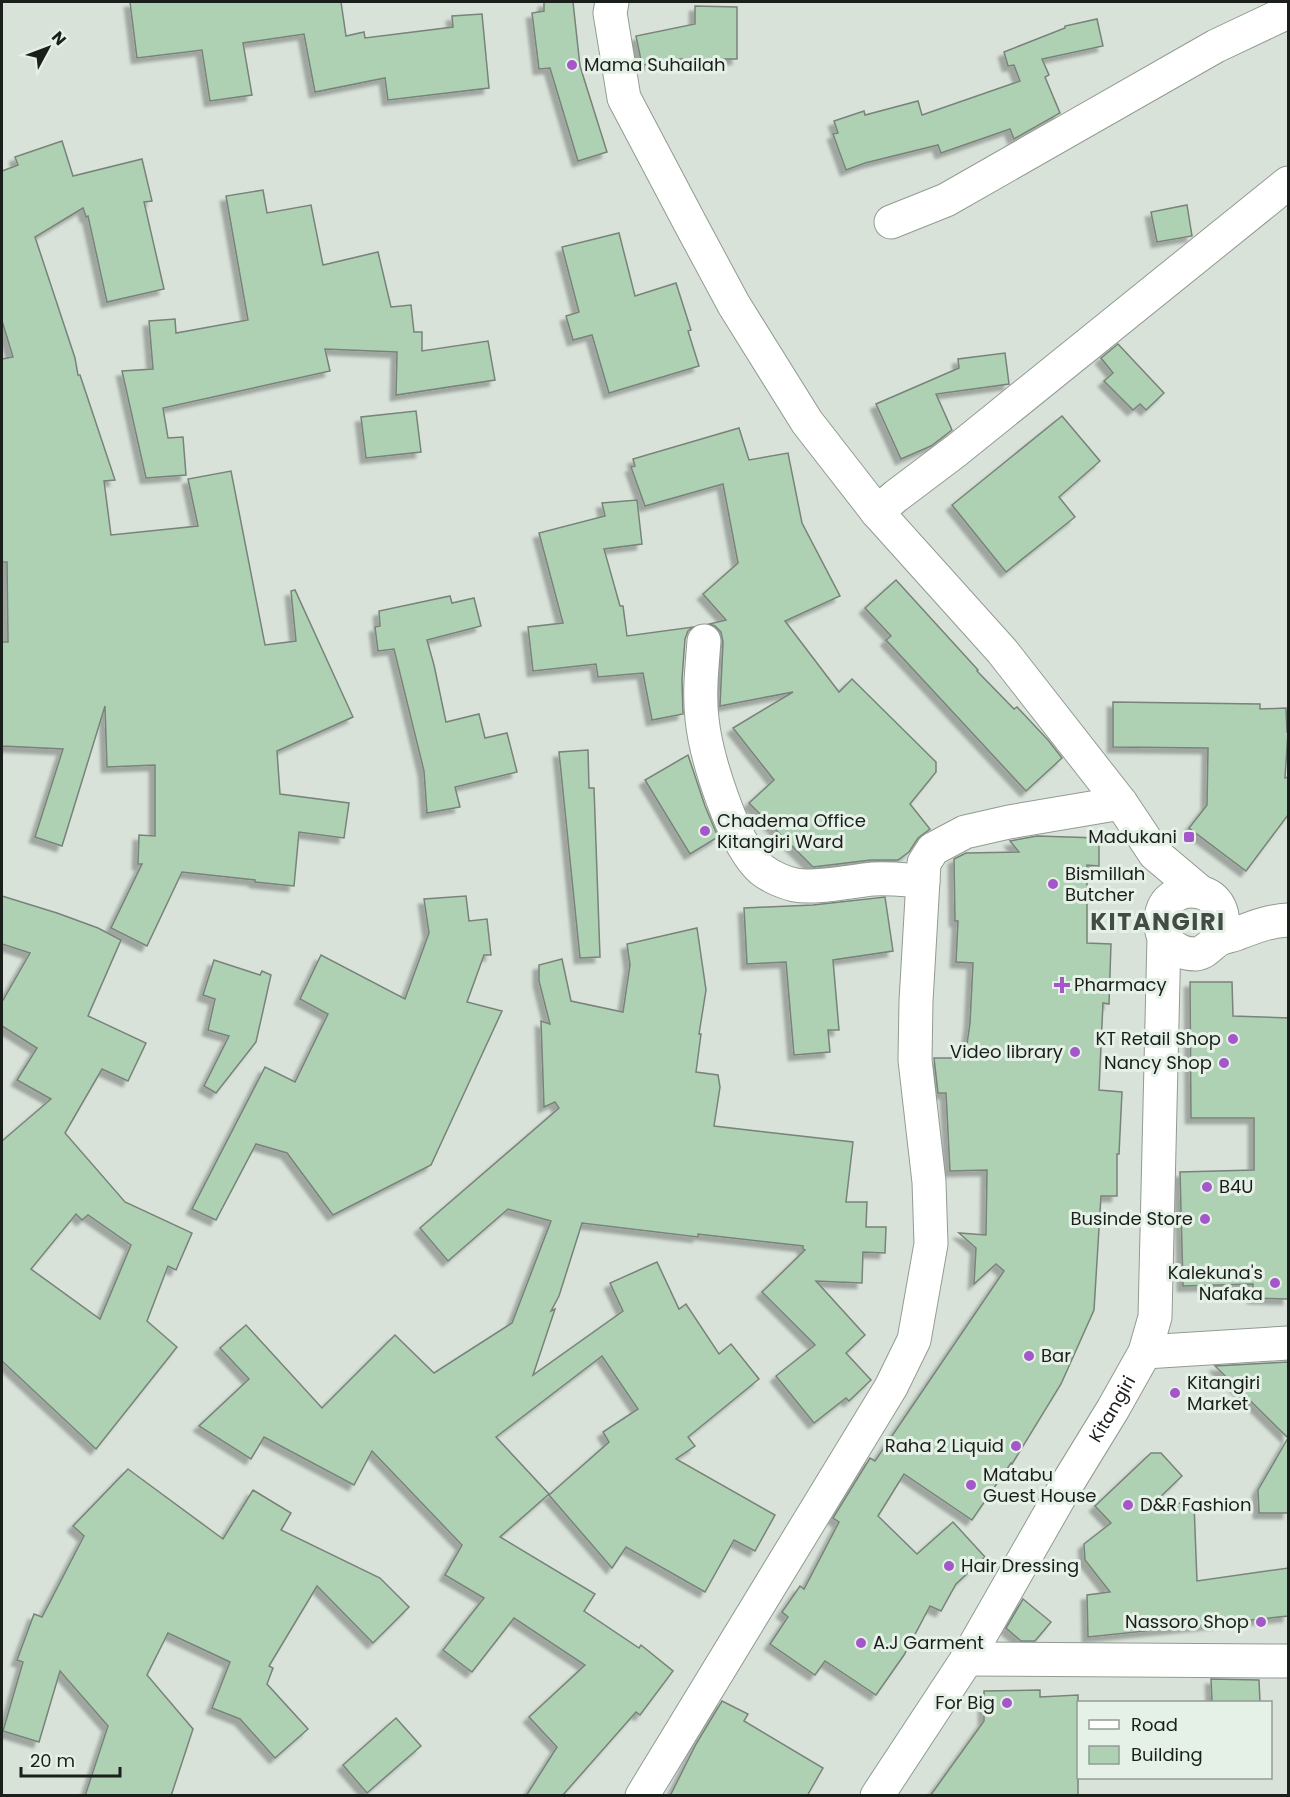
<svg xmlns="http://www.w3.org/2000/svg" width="1290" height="1797" font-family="Poppins,sans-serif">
<defs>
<filter id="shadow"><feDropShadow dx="-5.5" dy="5.5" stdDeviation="1.5" flood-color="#0004"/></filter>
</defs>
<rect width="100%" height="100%" fill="#d8e2d9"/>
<!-- building -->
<g fill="#add1b2" stroke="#79837a" stroke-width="1.5" fill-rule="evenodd" filter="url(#shadow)">
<path d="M130,2H341L346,36L364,32L365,38L453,27L452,16L482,14L489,88L388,100L385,78L315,92L304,34L243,43L252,95L210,101L202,50L137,58Z"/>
<path d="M544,2H573L580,66L607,152L578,161L550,68L539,69L532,13L544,11Z"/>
<path d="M695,6L737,7V59H672L642,65L636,36L695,24Z"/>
<path d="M1097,19L1103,46L1042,59L1049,75L1045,77L1060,113L1014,139L1010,129L941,153L938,145L865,163L846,170L833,134L838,133L834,121L864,111L865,115L918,101L922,115L1020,81L1014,65L1008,66L1004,52L1065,28V26Z"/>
<path d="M62,141L73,176L142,159L152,201L144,202L164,289L107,302L88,216L86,217L83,208L35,237L75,358L78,375H80L115,480L104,481L111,535L198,526L188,479L231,471L265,645L296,641L291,591L295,590L353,717L277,751L280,794L349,803L344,838L299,832L294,886L255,882V880L182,872L147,946L111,928L142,864H138L139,835L155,836V765L107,767L105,706L62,846L35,837L63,749L2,746V642H8L7,562H2V359L13,357L2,321V171L18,165L15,157Z"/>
<path d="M263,190L267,213L311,205L323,265L378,252L391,307L411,305L414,332H422V351L488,341L495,380L396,395L397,352L325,349L330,371L163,408L168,438L183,437L186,475L146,478L122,371L153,369L149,321L175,319L176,333L248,320L226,196Z"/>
<path d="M1187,205L1192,236L1157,242L1151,212Z"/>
<path d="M619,233L635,296L676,283L691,330L688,331L699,366L609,393L592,335L573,340L566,316L579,312L562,247Z"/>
<path d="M1118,344L1164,393L1146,410L1140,404L1133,410L1104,381L1113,373L1101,358Z"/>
<path d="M1005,353L1009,384L936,394L952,430L931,446L901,459L876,404L959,368L958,359Z"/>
<path d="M416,411L421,452L366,458L361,417Z"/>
<path d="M1062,416L1100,461L1059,497L1075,517L1006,572L952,505Z"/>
<path d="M739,428L749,460L788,453L802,523L840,596L785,621L839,692L852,679L936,762V772L910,804L930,829L918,838L909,852L898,860H871L813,867L749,803L774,780L733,728L793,692L720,706L723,642L721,632L715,626L709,624L726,620L703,594L738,563L723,484L645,506L631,467L635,466L633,459Z"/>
<path d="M637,500L642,544L604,549L620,606H623L627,636L693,627L688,631L685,639L682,679L683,714L652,720L643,673L598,677L596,664L533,671L528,627L563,623L539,533L605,516L602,503Z"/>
<path d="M896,580L978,670L977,671L1014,709L1017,707L1048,740L1062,758L1026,791L886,640L891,636L865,608Z"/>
<path d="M450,596L452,603L474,598L481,626L427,640L434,665L446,722L479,714L485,738L507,733L517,772L455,787L460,807L427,813L424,771L394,649L378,651L375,627L380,626L379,611Z"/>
<path d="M1113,702L1260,704V709L1286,708L1287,732H1288L1285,778L1288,777V815L1246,871L1189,828L1207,805L1208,748L1113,747Z"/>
<path d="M588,750L589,788H594L600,957L580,958L559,752Z"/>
<path d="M688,755L705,806L718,837L690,854L645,780Z"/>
<path d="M1037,836L1099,838V866L1087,865V943L1111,944L1109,1004L1103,1003L1099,1090L1122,1092L1119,1154H1117V1196H1101L1094,1310L1061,1384L1012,1464L1011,1463L972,1520L904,1474L878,1516L917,1554L953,1522L985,1557L956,1584L941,1611L930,1606L904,1655L876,1695L825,1661L815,1675L770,1644L788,1617L782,1612L800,1586L804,1589L839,1522L833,1518L870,1458L875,1461L1004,1271L996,1264L974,1284L976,1248L959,1233L986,1235L987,1170L950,1171L946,1093H938L934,1058H965L970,1023L973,963L956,962L958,921H955L954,859L966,853L1019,852L1010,841Z"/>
<path d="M2,896L57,913L98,928L121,940L88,1016L146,1043L128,1081L102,1069L65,1133L125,1202L192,1233L176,1270L168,1266L147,1321L177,1347L96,1449L2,1361V1141L51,1099L17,1080L37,1048L2,1026V1002L30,953L2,944ZM76,1214L82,1220L88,1215L131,1245L100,1319L31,1269Z"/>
<path d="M466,896L469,921L487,919L491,955H484L467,1002L502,1011L431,1165L333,1215L287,1153L256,1144L216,1220L192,1209L265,1067L295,1082L328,1014L300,999L321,955L405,999L429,933L424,899Z"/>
<path d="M885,897L893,951L833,960L839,1030H828L830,1052L794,1055L786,962L747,964L744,908L813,905Z"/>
<path d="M697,928L706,990L699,1034H701L696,1072L718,1075L720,1087L714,1126L853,1142L846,1202H867L866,1227H886L885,1253L863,1252L862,1283L816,1281L865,1335L846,1353L871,1380L849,1401L846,1398L814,1423L776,1376L815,1345L762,1292L805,1250L803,1249V1246L698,1234V1237L582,1223L559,1296L551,1311L555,1309L533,1375L623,1311L610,1283L657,1262L679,1309L686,1304L719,1354L731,1344L759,1379L688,1437L695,1446L676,1459L775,1515L755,1551L734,1540L705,1592L626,1547L612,1568L549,1495L609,1442L603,1432L638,1409L602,1356L496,1437L549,1494L500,1537L595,1594L584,1611L639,1648L641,1645L673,1671L640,1715L636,1712L562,1796H526L557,1747L529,1717L585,1665L514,1618L472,1672L443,1650L484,1598L445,1575L462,1545L372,1451L354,1485L264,1437L251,1459L199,1426L249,1379L220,1348L246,1325L322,1408L395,1335L434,1373L512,1323L551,1221L508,1209L448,1261L420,1228L559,1108L555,1102L544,1107L541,1021L550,1024L539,981V965L562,959L571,1001L623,1012L630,965L627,944Z"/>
<path d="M214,960L260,975L262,971L271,975L256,1042L216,1093L204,1086L229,1036L208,1030L215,999L203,995Z"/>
<path d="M1190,982H1232L1233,1016L1288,1018V1299L1253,1298V1284L1183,1286L1180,1172L1254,1170V1118H1191Z"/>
<path d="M1288,1362V1513H1259L1258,1490L1288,1438L1215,1366Z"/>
<path d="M1151,1453H1161L1182,1476L1155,1502L1194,1504L1197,1581L1288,1568V1616L1088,1637L1087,1595L1110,1592L1085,1560L1084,1544L1111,1523L1095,1506Z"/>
<path d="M128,1469L223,1539L253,1490L291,1513L281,1530L380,1578L409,1607L373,1643L317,1586L269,1666L273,1668L267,1684L308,1729L275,1758L240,1719L212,1708L230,1662L168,1633L147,1675L193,1729L171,1796H85L108,1726L60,1671L39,1742L3,1731L23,1662L17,1660L34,1614L42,1617L84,1536L73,1526Z"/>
<path d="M1023,1599L1051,1622L1035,1641H1021L1006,1628Z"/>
<path d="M1211,1679L1259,1680L1260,1702H1212Z"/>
<path d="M1040,1690V1697L1078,1695V1796H930L984,1721V1691Z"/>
<path d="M722,1701L748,1714L744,1721L823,1768L807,1796H670L696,1744Z"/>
<path d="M396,1718L421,1746L367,1793L343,1765Z"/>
</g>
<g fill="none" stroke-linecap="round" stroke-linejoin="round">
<!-- minor casing -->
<g stroke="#919b92" stroke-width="35">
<g id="minor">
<path d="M612,2L610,13L624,98L691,225L734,305L807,422L877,512L1002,651L1121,803L1155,854L1199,891"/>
<path d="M891,222L946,200L1216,46L1288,12"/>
<path d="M877,512L896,496L957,450L1288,183"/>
<path d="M704,641C702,667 699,693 702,719C706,757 733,845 762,870C771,877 785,883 795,885C816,889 851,881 873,879C890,878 906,880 923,881"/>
<path d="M1145,1352L1288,1343"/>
<path d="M967,1659L1288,1661"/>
<path d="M642,1796L891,1387L914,1340L931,1244L929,1182L915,1060L916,1001L924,863L933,849L965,832L1009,822L1121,803"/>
</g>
</g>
<!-- major casing -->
<g stroke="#919b92" stroke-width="35">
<g id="major">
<path d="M1218,940C1241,884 1164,875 1161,919C1160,927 1162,935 1167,941C1174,949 1184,954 1195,954C1206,953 1210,945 1218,940C1223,937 1230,936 1236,934C1254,927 1269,921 1288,920"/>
<path id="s1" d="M877,1796L967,1659L1064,1489L1113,1409L1145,1352L1155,1317L1164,937"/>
</g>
</g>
<!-- minor -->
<use href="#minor" stroke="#fff" stroke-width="33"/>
<!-- major -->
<use href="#major" stroke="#fff" stroke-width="33"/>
</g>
<!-- markers -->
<g fill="#a357c9" stroke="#e5f0e6" stroke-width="2">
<circle cx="572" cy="65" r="6"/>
<circle cx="705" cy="831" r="6"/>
<rect x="1183" y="831" width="12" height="12" rx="3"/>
<circle cx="1053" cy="884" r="6"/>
<path d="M1059 976h6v6h6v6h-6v6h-6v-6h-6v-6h6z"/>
<circle cx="1233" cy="1039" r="6"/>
<circle cx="1075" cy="1052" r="6"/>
<circle cx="1224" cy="1063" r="6"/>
<circle cx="1207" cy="1187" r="6"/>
<circle cx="1205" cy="1219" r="6"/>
<circle cx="1275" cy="1283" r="6"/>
<circle cx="1029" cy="1356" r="6"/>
<circle cx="1175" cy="1393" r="6"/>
<circle cx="1016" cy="1446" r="6"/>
<circle cx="971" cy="1485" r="6"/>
<circle cx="1128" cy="1505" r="6"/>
<circle cx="949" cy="1566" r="6"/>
<circle cx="1261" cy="1622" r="6"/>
<circle cx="861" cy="1643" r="6"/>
<circle cx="1007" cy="1703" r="6"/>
</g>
<g text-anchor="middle" stroke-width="6" stroke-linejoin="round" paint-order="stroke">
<!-- poi labels -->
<g font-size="18" fill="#1b1f1b" stroke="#e5f0e6" text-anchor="start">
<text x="584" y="71">Mama Suhailah</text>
<text x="717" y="827">Chadema Office<tspan x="717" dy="21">Kitangiri Ward</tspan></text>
<text x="1177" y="843" text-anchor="end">Madukani</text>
<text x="1065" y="880">Bismillah<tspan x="1065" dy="21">Butcher</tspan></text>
<text x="1074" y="991">Pharmacy</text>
<text x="1221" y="1045" text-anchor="end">KT Retail Shop</text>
<text x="1063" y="1058" text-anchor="end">Video library</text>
<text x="1212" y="1069" text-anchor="end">Nancy Shop</text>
<text x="1219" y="1193">B4U</text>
<text x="1193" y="1225" text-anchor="end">Businde Store</text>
<text x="1263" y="1279" text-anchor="end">Kalekuna's<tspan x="1263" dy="21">Nafaka</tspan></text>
<text x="1041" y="1362">Bar</text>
<text x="1187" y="1389">Kitangiri<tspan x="1187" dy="21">Market</tspan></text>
<text x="1004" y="1452" text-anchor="end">Raha 2 Liquid</text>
<text x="983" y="1481">Matabu<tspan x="983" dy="21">Guest House</tspan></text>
<text x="1140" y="1511">D&amp;R Fashion</text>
<text x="961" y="1572">Hair Dressing</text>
<text x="1249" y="1628" text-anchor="end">Nassoro Shop</text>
<text x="873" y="1649">A.J Garment</text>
<text x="995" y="1709" text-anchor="end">For Big</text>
</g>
<!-- street labels -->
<g font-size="18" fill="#1b1f1b" stroke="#e5f0e6">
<text dy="6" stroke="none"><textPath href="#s1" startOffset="453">Kitangiri</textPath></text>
</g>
<!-- district labels -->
<g font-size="24" font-weight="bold" letter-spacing="1.5" fill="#434c44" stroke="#e5f0e6">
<text x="1158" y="930">KITANGIRI</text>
</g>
</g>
<!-- border -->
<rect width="1290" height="1797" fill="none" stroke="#1b1f1b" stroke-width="6"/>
<!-- legend -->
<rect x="1077" y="1701" width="195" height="78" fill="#e5f0e6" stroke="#949c95" stroke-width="1.5"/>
<rect x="1089" y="1720" width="30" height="9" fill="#ffffff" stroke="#949c95" stroke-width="1.5"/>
<text x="1131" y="1731" font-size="18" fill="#1b1f1b">Road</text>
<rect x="1089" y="1746" width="30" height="18" fill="#add1b2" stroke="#949c95" stroke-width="1.5"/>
<text x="1131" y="1761" font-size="18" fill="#1b1f1b">Building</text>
<!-- north arrow -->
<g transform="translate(48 48) rotate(49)" stroke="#e5f0e6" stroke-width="4.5" paint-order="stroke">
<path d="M0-4.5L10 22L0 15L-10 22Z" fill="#1b1f1b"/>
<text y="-9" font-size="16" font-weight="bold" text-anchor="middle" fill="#1b1f1b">N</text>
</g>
<!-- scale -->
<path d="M21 1767v9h99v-9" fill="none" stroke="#1b1f1b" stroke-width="3"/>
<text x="30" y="1767" font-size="18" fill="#1b1f1b" stroke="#e5f0e6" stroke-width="4.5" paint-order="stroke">20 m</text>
</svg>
